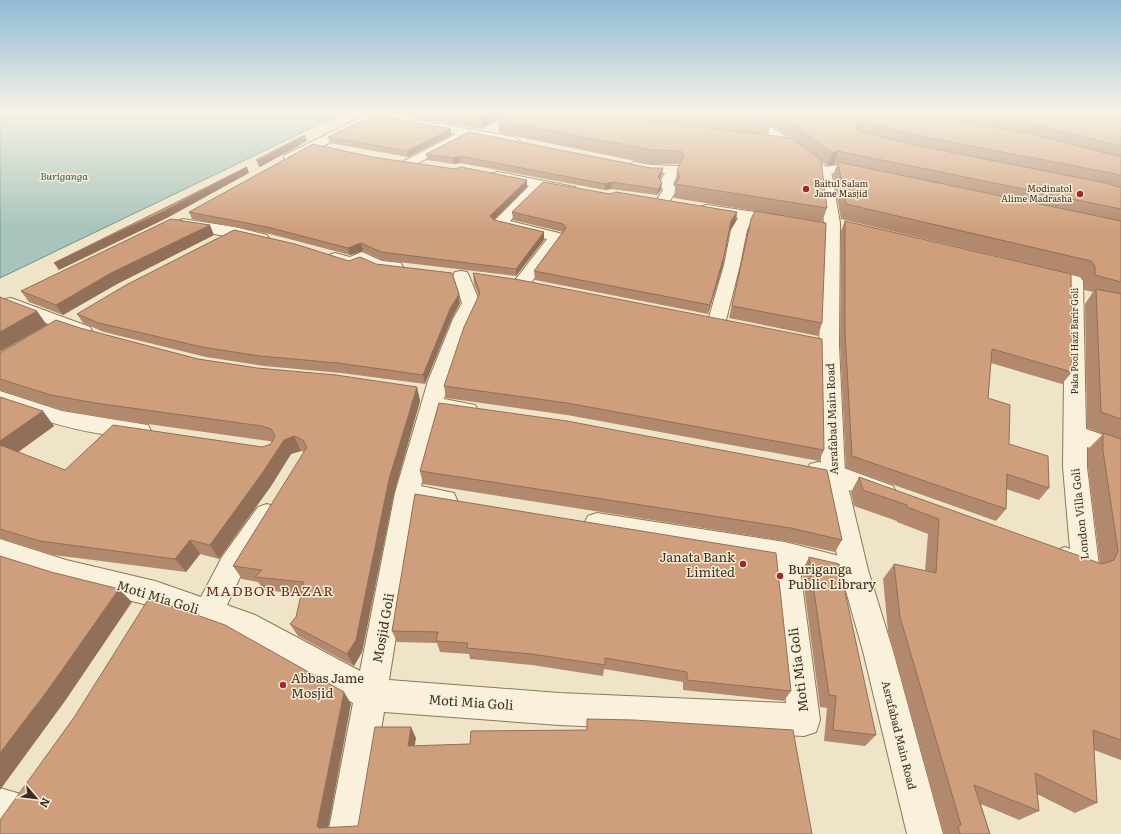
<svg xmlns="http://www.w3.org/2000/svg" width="1121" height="834" font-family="Literata,serif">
<rect width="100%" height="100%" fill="#f0e4c8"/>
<!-- water -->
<path fill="#a9c4bc" stroke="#6f938a" d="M0,111H347L0,278Z"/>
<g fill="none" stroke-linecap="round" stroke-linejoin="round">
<!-- minor casing -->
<g stroke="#8d765c" stroke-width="2">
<g id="minor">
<path d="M374,111H389L295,161H285L284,158L285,155Z"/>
<path d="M869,111H881L864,133L860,156L853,170L824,175L819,174L817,171L819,168L843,164L848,156L852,133Z"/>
<path d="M418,120L514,137L520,141L514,145L469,136L409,168L402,164L404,161L456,134L414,125L412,123L414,121Z"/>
<path d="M634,162L650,165L679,166L681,169L673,184L677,190L667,205H657L655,202L663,190L659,184L665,173H650L629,169L627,166Z"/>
<path d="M498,172L570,186L575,187L577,190L575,193L570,194L542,189L510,221L563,234L565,237L527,288L521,289L515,288L512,284L547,239L495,226L492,223L529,186L493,179L491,176L493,173Z"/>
<path d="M707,205L782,216L787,218L790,221L787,224L782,226L752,221L747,230L740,265L725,324L723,328L716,330L709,328L707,324L724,265L731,230L738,218L702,212L700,209L702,206Z"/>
<path d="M183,219L235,227L267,235L269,238L267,241L261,243L178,227L175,224L178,221Z"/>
<path d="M362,252L382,261L401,263L403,267L401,271C387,274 374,271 362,264C353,269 333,267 327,258L329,255L335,253L350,257Z"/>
<path d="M1043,268L1080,277L1083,281L1086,429L1121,441V459L1087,447V467L1099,566L1095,574L1085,578L1055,567L1051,559L1055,551L1065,547L1070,549L1063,467L1065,284L1037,277L1035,273L1037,269Z"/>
<path d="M461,271L467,272L469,276L480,303C464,333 452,367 444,399L475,405L478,410L475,415L467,418L440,414L421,486L454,493L457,500L454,507L445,510L417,505L389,680L559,693L786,703L772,564L597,535L588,532L584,524L588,516L597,513L785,542L847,558L851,566L847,574L837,578L800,569L820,720L816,732L804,736L559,725L384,712L364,834H328L353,703L236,636L155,607L66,584L0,563V539L66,560L155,581L201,597L222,557L258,507L267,504L276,507L280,514L242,573L227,605L255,615L360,671L395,493L428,381L453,319L462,303L453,276L455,272Z"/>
<path d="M11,298L90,327L92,331L90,335L83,337L76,335L5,307L2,303L5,299Z"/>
<path d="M0,391L62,411L148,425L151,431L148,437C138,440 128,438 117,436C77,432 39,419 0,406Z"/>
<path d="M818,462L841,467L893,486L896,493L893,500L884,503L830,483L810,478L806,471L810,464Z"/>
<path d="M0,788L24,795L29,808L24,821L11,826L0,824Z"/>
</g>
</g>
<!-- tertiary casing -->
<g stroke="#8d765c" stroke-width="2">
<path id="tertiary" d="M731,111H745L796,143L831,171L840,223L839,345L845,474L868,570L893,651L943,834H907L863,651L840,570L821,474L819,345L824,223L818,172L788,149Z"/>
</g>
<!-- minor -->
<use href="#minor" fill="#faf1dc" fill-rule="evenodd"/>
<!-- tertiary -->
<use href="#tertiary" fill="#faf1dc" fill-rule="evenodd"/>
</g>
<!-- wall -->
<g fill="#b2896c" fill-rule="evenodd">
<path d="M388,111H513L482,129L389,113Z"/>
<path d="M514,111H1121V760L1094,750L1097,803L1075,813L1037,794L1039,811L1019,820L981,804L990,834H944L888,631L883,579L894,564L925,571L928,534L897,522V521L854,506L851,492L859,477L1100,564L1088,467V449L1103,434L1087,428L1085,304L1093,292L1084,290V281L1080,276L841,219L833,175L837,165H834L828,166L821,161L827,208L822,222L674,198L677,170L679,165V164H650L499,133L498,121ZM771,125L791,138L768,135Z"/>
<path d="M451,129V135L408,157L330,143L328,137Z"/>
<path d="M307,141L260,167H259L256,160Z"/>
<path d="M426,154L651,168H663L662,174L660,179L662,183L661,190L657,195L611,189L605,190L460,163L454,164L427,160Z"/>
<path d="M372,157L527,180V187L494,220L544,232V240L516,276L382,260L363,251L350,255L270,234L192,219L189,212Z"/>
<path d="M610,194L737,212L736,220L730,230L723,265L708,314L535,280L534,271L563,232L513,220L512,212Z"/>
<path d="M751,219L822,323L818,336L729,318Z"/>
<path d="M845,221L1072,372L1062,384L991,363L988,398L1009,444L1049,488L1039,500L1006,489V509L996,521L846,468L840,345L841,231Z"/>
<path d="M214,235L117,284L63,315L29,302L21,291Z"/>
<path d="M473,273L824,450L819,461L567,415L446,398L444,386L479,296L474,284Z"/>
<path d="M460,303L452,318L425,384L341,373L264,366L206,357L104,332L83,323L77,314Z"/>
<path d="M80,328L198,359L257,368L417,387L420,401L394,493L362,652L354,666L298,636L290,624L296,617L301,594L264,590L258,582L242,579L233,566L304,452L301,451L291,454L271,486L219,559L200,554L186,572L54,555L0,538V397L54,426L18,452L65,470L262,447L271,444L272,442L269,441L105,418L62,410L0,390V353Z"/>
<path d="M439,403L842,540L835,552L785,541L423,484L420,471Z"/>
<path d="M415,494L791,691L784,701L683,690V682L604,669L603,676L532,665L470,659L469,654L440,652L437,643L397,642L392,631Z"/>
<path d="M809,557L876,735L865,746L824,741L827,708L820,707L802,571Z"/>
</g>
<!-- shaded-wall -->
<g fill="#916f58">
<path d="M492,111H513L482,129L481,117Z"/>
<path d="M862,121L858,134L855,126L858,122Z"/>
<path d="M451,129V135L408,157L407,151Z"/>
<path d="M305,135L307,141L260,167L258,161Z"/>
<path d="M838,151L834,165L828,166L832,153Z"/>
<path d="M460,156V163L454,164L453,158Z"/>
<path d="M247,167L249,173L167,218L59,270L54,263L164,211Z"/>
<path d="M663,168L662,174L658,183V177Z"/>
<path d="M527,180V187L490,223V216Z"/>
<path d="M612,182L611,189L605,190V184Z"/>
<path d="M662,183L661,190L657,195L658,189Z"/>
<path d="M737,212L736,220L730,230L731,221Z"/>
<path d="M210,225L214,235L117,284L63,315L56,305L111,273Z"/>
<path d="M544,232V240L516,276V269Z"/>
<path d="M361,243L363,251L350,255L348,248Z"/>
<path d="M724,256L723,265L708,314L710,305Z"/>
<path d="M459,294L460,303L452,318L425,384L423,375L450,309Z"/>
<path d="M37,311L47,325L0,352V332Z"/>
<path d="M417,387L420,401L394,493L362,652L354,666L347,654L389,479Z"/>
<path d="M43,411L54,426L10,458L0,447V441Z"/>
<path d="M294,436L301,451L291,454L271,486L219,559L210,545L284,440Z"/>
<path d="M190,540L200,554L186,572L175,559Z"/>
<path d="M119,589L132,602L65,701L0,790V753Z"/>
<path d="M344,692L351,704L327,834L317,826Z"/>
<path d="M411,727L416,738L413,756L408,746Z"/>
</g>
<!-- building -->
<g fill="#cf9f7d" stroke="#916f58">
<path d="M444,111H492L481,117Z"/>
<path d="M514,111H593L659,122L791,138L821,160L827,208L675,184L680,177L677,170L684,156L681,151L652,150L498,121Z"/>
<path d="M657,111H749L771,125L660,111Z"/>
<path d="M770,111H903L1027,133L1121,157V176L1116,174L915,135L862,121L858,122L855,126L858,131L914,145L1106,183L1121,188V209L838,151L832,153L800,129Z"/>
<path d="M957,111H1121V146L1029,123Z"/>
<path d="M374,115L451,129L407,151L328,137Z"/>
<path d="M469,132L651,168H663L658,177L662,183L658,189L612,182L605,184L460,156L453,158L426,154Z"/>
<path d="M305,135L258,161L256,160Z"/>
<path d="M313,144L372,157L455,169L461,167L527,180L490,216L494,220L544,232L516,269L381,252L361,243L348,248L267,227L189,212Z"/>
<path d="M838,162L1121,221V282L1095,275V266L1091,261L846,204Z"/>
<path d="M247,167L164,211L54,263L167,207Z"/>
<path d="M543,182L610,194L616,192L737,212L731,221L724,256L710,305L534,271L566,228L563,224L512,212Z"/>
<path d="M755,211L826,223L822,323L732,306L751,219Z"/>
<path d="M171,219L210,225L111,273L56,305L21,291Z"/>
<path d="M845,221L1071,274L1072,372L992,349L988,398L1010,405L1009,444L1048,456L1049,488L1007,474L1006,509L852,456L845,333Z"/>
<path d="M234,230L295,244L349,261L360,257L376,264L452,273L459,294L450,309L423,375L338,363L260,356L202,347L99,323L77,314L126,285Z"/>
<path d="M473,273L520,280L822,339L824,450L567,403L444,386L464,327L480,293Z"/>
<path d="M1096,289L1121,294V419L1101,412Z"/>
<path d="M0,297L37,311L0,332Z"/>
<path d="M56,320L80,328L198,359L257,368L336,375L417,387L389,479L356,640L347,654L290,624L296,617L304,582L255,577L262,570L233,566L307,447L303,440L294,436L284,440L263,472L210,545L190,540L175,559L40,541L0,529V445L65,470L113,425L262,447L271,444L275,436L271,429L262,426L95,403L51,395L0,379V353Z"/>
<path d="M0,397L43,411L0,441Z"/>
<path d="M439,403L567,421L827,470L842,540L791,528L420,471Z"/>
<path d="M1103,433L1121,439V740L1093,730L1097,803L1035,773L1039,811L974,785L990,834H960L958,827L961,825L900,617L894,564L936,573L939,519L907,507V505L863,490L859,477L1102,564L1114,560L1118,551L1103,451Z"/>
<path d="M415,494L776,553L791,691L687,680V672L605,658V665L531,654L467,648L468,643L436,641L438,632L392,631Z"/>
<path d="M0,556L51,572L119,589L48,690L0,753Z"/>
<path d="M809,557L839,564L876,735L833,730L836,696L829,695Z"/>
<path d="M149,598L225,625L344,692L317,826L319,828L358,826L375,727H411L408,746L470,744L471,731L587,730V719L634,720L793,730L812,834H0V820L75,716Z"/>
</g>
<!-- sky -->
<linearGradient id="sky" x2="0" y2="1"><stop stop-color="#8fbad6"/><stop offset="0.49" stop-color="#f8f3e6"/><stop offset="1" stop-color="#f8f3e6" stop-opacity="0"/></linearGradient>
<rect width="1121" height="228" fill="url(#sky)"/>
<!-- markers -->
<g fill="#9e2a2b" stroke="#f7eed8" stroke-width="1.5">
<circle cx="806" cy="189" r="4"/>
<circle cx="1080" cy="194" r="4"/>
<circle cx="743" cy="564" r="4"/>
<circle cx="780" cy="576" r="4"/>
<circle cx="283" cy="685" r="4"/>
</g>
<g text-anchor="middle" stroke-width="3" stroke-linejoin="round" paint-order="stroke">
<!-- far-poi labels -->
<g font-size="9" fill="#3d2e20" stroke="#f7eed8" text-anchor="start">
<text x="814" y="187">Baitul Salam<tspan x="814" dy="10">Jame Masjid</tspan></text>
<text x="1072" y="192" text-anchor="end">Modinatol<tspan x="1072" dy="10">Alime Madrasha</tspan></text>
</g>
<!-- far-street labels -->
<g font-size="9" fill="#3d2e20" stroke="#f7eed8">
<text transform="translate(1075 341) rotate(-90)" y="3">Paka Pool Hazi Barir Goli</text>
</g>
<!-- far-water labels -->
<g font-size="10" font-style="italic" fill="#2f5d5a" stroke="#f7eed8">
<text x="64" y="180">Buriganga</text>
</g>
<!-- street labels -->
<g font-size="11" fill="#3d2e20" stroke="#f7eed8">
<text transform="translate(832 419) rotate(-92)" y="4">Asrafabad Main Road</text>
<text transform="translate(1080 514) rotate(-96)" y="4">London Villa Goli</text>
<text transform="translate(899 735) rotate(76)" y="4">Asrafabad Main Road</text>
</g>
<!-- near-poi labels -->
<g font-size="13" fill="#3d2e20" stroke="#f7eed8" text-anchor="start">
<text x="735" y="562" text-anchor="end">Janata Bank<tspan x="735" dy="15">Limited</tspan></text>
<text x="788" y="574">Buriganga<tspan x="788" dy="15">Public Library</tspan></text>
<text x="291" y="683">Abbas Jame<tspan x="291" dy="15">Mosjid</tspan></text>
</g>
<!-- near-street labels -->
<g font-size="13" fill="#3d2e20" stroke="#f7eed8">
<text transform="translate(158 597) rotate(17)" y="5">Moti Mia Goli</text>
<text transform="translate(383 628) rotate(-80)" y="5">Mosjid Goli</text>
<text transform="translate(798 670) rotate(-97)" y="5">Moti Mia Goli</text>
<text transform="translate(471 702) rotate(4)" y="5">Moti Mia Goli</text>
</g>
<!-- near-neighbourhood labels -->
<g font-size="14" letter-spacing="1" fill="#6b2e1e" stroke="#f7eed8">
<text x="270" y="596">MADBOR BAZAR</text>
</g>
</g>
<!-- north arrow -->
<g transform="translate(36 798) rotate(118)" stroke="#f7eed8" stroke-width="3" paint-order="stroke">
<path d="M0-3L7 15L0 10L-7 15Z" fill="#3d2e20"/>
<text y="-6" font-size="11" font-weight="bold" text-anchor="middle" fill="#3d2e20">N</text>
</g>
</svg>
